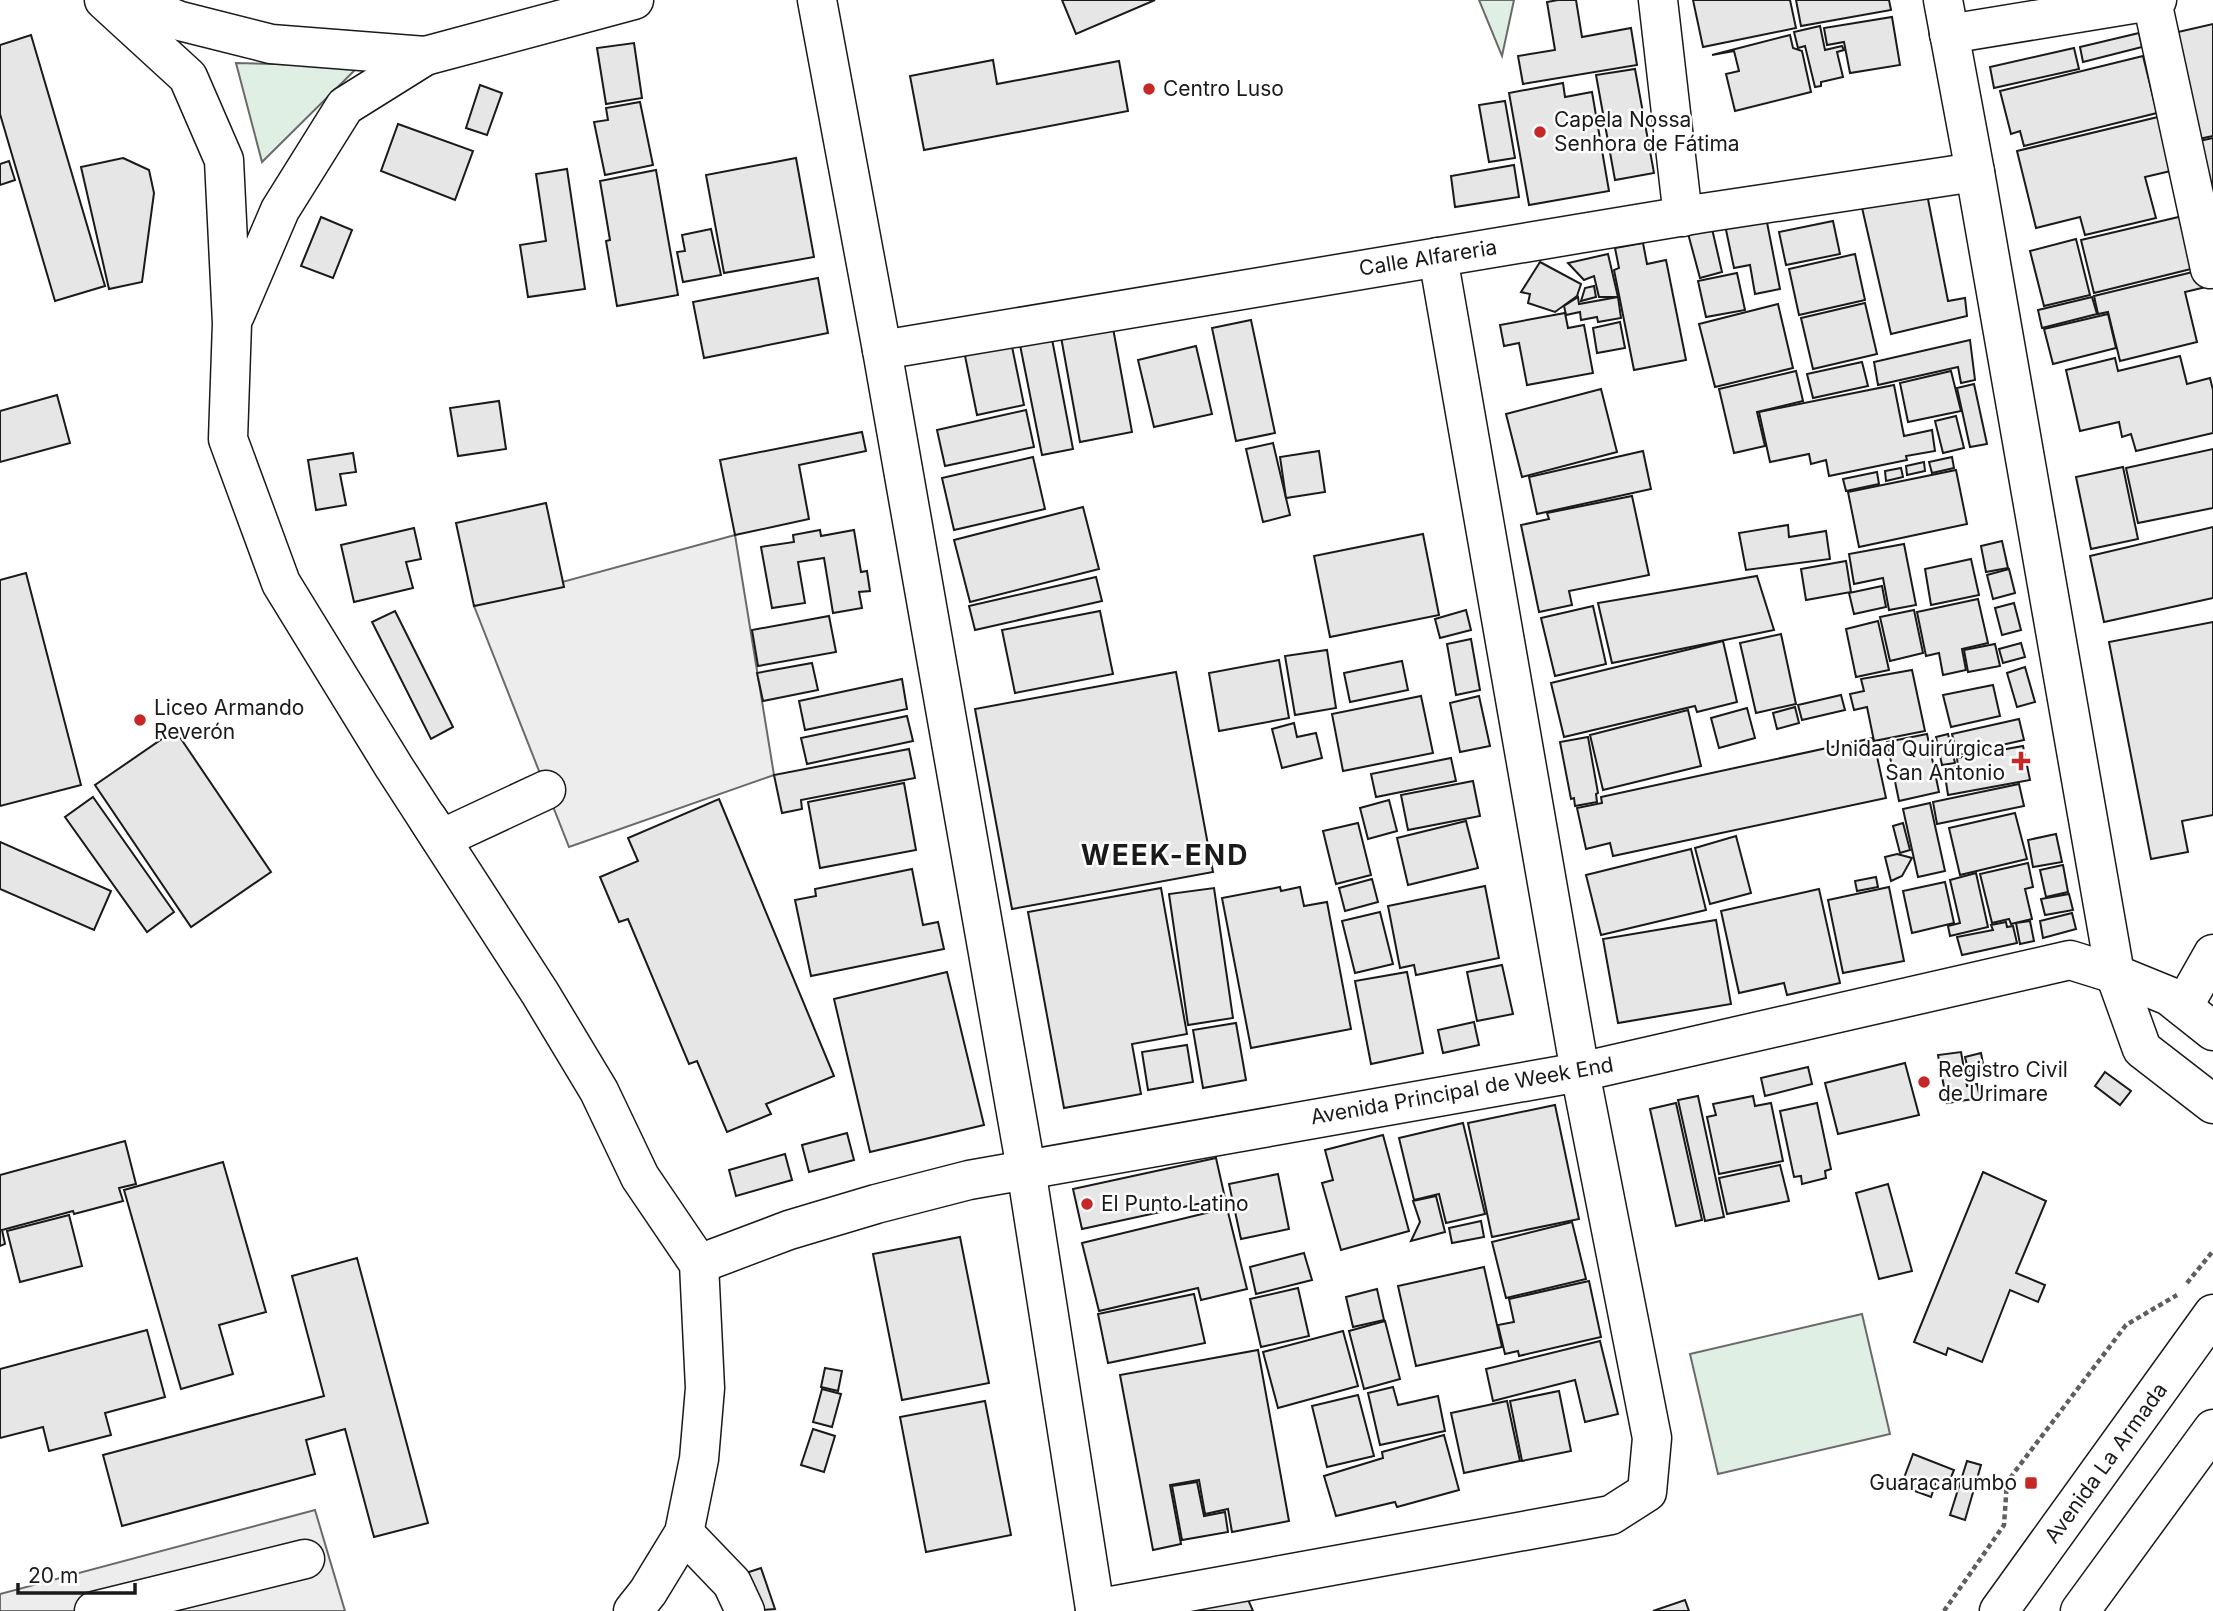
<svg xmlns="http://www.w3.org/2000/svg" width="2213" height="1611" font-family="Inter,sans-serif">
<rect width="100%" height="100%" fill="#fff"/>
<!-- green -->
<g fill="#e0efe3" stroke="#6a6a6a" stroke-width="2">
<path d="M1479,0H1514L1502,56Z"/>
<path d="M236,63L359,66L262,162Z"/>
<path d="M1862,1314L1890,1434L1718,1474L1690,1354Z"/>
</g>
<!-- parking -->
<g fill="#ededed" stroke="#6a6a6a" stroke-width="2">
<path d="M735,535L774,775L569,847L474,606Z"/>
<path d="M315,1510L345,1611H0V1594Z"/>
</g>
<!-- building -->
<g fill="#e6e6e6" stroke="#1a1a1a" stroke-width="2">
<path d="M1062,0H1155L1076,34Z"/>
<path d="M1558,0H1576L1582,37L1631,28L1637,65L1523,84L1518,56L1555,50L1547,2Z"/>
<path d="M1693,0H1790L1796,28L1703,47Z"/>
<path d="M1796,0H1889L1891,10L1801,26Z"/>
<path d="M1892,17L1900,65L1850,73L1844,42L1827,45L1824,28Z"/>
<path d="M2213,24V136L2189,141L2165,35Z"/>
<path d="M1820,26L1825,50L1842,46L1844,50L1837,52L1843,77L1821,82V86L1815,87L1805,46L1798,48L1794,32Z"/>
<path d="M2139,33L2142,47L2083,62L2080,47Z"/>
<path d="M31,35L105,286L55,301L0,114V45Z"/>
<path d="M1790,35L1793,48L1802,51L1811,92L1735,111L1726,74L1739,71L1734,51L1712,55Z"/>
<path d="M634,43L642,98L606,104L597,48Z"/>
<path d="M2074,48L2079,69L1994,88L1990,67Z"/>
<path d="M2143,56L2157,113L2024,146L2020,131L2011,134L2000,91Z"/>
<path d="M993,60L997,84L1119,61L1128,111L924,150L910,76Z"/>
<path d="M1635,69L1654,173L1615,180L1596,75Z"/>
<path d="M1563,83L1565,97L1592,92L1609,191L1529,205L1509,93Z"/>
<path d="M480,85L502,93L487,135L466,128Z"/>
<path d="M1505,101L1515,158L1489,162L1479,105Z"/>
<path d="M640,102L653,165L605,175L594,122L608,120L606,108Z"/>
<path d="M2162,116L2175,170L2145,177L2156,218L2085,235L2080,217L2036,228L2017,151Z"/>
<path d="M398,124L473,151L455,200L381,171Z"/>
<path d="M2213,138V208L2190,143Z"/>
<path d="M123,158L149,170L154,193L142,282L109,289L81,167Z"/>
<path d="M796,158L814,257L724,273L706,175Z"/>
<path d="M9,161L15,180L0,185V164Z"/>
<path d="M1514,165L1519,197L1455,207L1451,176Z"/>
<path d="M567,169L585,289L528,297L520,245L546,241L536,174Z"/>
<path d="M656,170L678,295L617,306L606,241L610,240L600,181Z"/>
<path d="M1925,184L1948,301L1965,298L1967,316L1891,334L1860,199Z"/>
<path d="M1764,207L1780,289L1755,294L1750,265L1734,268L1725,225Z"/>
<path d="M2187,215L2199,267L2094,293L2081,240Z"/>
<path d="M321,217L352,230L333,278L301,266Z"/>
<path d="M1710,220L1722,272L1700,278L1686,226Z"/>
<path d="M1833,221L1840,254L1786,265L1779,232Z"/>
<path d="M711,229L721,275L683,282L677,252L685,251L682,235Z"/>
<path d="M2076,239L2090,295L2044,306L2030,251Z"/>
<path d="M1643,243L1647,264L1666,260L1686,360L1634,370L1614,270L1619,268L1615,248Z"/>
<path d="M1608,254L1618,297H1599L1594,276L1584,280L1568,263Z"/>
<path d="M1855,254L1865,300L1799,315L1789,269Z"/>
<path d="M1540,262L1581,284L1577,296L1555,312L1528,303L1530,294L1521,292Z"/>
<path d="M2201,270L2206,287L2185,292L2197,342L2120,361L2108,312L2098,314L2094,296Z"/>
<path d="M1737,273L1745,310L1706,317L1698,281Z"/>
<path d="M818,278L828,333L704,358L693,302Z"/>
<path d="M1594,286L1596,297L1581,301L1585,288Z"/>
<path d="M1578,297L1579,304L1618,297L1621,318L1598,322L1597,317L1581,320L1580,312L1566,315L1564,306Z"/>
<path d="M2092,297L2097,314L2042,328L2038,310Z"/>
<path d="M1865,303L1877,354L1813,369L1801,318Z"/>
<path d="M1778,304L1793,368L1715,387L1699,324Z"/>
<path d="M1565,313L1568,328L1584,325L1593,373L1527,385L1519,343L1504,346L1500,325Z"/>
<path d="M2108,314L2116,348L2053,364L2044,329Z"/>
<path d="M1251,320L1275,433L1236,441L1212,328Z"/>
<path d="M1620,322L1625,348L1597,353L1593,328Z"/>
<path d="M1113,328L1132,432L1080,442L1061,337Z"/>
<path d="M1009,332L1024,405L977,415L962,341Z"/>
<path d="M1052,339L1073,449L1042,455L1020,345Z"/>
<path d="M1970,340L1975,380L1961,383L1958,367L1878,385L1874,362Z"/>
<path d="M1196,346L1212,414L1154,427L1138,360Z"/>
<path d="M2180,356L2187,384L2210,378L2213,390V433L2136,451L2131,434L2122,437L2119,422L2080,431L2066,370L2115,358L2118,371Z"/>
<path d="M1862,362L1868,386L1813,398L1807,374Z"/>
<path d="M1796,371L1803,401L1757,412L1765,446L1734,453L1719,389Z"/>
<path d="M1951,371L1961,411L1908,422L1900,383Z"/>
<path d="M1974,384L1987,444L1970,447L1957,388Z"/>
<path d="M1894,385L1904,436L1932,430L1935,451L1906,456L1907,460L1829,476L1826,460L1811,464L1809,454L1770,462L1759,412Z"/>
<path d="M1601,389L1617,452L1522,477L1506,414Z"/>
<path d="M57,395L70,443L0,462V411Z"/>
<path d="M499,401L506,449L458,456L450,408Z"/>
<path d="M1026,410L1034,447L945,466L937,430Z"/>
<path d="M1956,416L1964,448L1943,453L1935,421Z"/>
<path d="M862,432L866,451L799,465L809,519L735,535L720,460Z"/>
<path d="M1273,443L1290,515L1263,522L1246,449Z"/>
<path d="M2213,449V508L2138,523L2126,468Z"/>
<path d="M1319,451L1325,492L1286,498L1280,457Z"/>
<path d="M1643,451L1651,489L1537,514L1529,477Z"/>
<path d="M353,453L356,472L340,474L346,505L316,510L308,460Z"/>
<path d="M1033,457L1045,509L954,530L942,478Z"/>
<path d="M1952,457L1954,468L1932,473L1929,462Z"/>
<path d="M1924,462L1925,471L1907,475L1906,466Z"/>
<path d="M2123,467L2138,539L2091,549L2076,477Z"/>
<path d="M1901,468L1903,477L1886,481L1885,471Z"/>
<path d="M1956,470L1967,524L1859,547L1848,492Z"/>
<path d="M1877,472L1879,484L1846,491L1843,479Z"/>
<path d="M1632,496L1649,575L1569,591L1572,605L1539,612L1521,525L1549,519L1547,513Z"/>
<path d="M546,503L564,587L474,606L456,523Z"/>
<path d="M1083,507L1099,569L970,602L954,540Z"/>
<path d="M1788,525L1789,537L1826,531L1830,559L1746,570L1739,533Z"/>
<path d="M2213,527V598L2104,622L2090,556Z"/>
<path d="M414,528L421,559L406,562L413,588L354,602L341,545Z"/>
<path d="M820,530L821,536L854,530L861,572L867,571L870,591L859,592L862,608L833,613L824,558L798,562L805,603L772,608L761,547L794,542L793,535Z"/>
<path d="M1423,534L1439,615L1330,637L1314,556Z"/>
<path d="M2002,541L2008,568L1986,572L1981,546Z"/>
<path d="M1904,544L1916,605L1889,610L1883,578L1854,584L1849,554Z"/>
<path d="M1971,559L1979,595L1931,605L1925,569Z"/>
<path d="M1846,561L1851,592L1806,600L1801,569Z"/>
<path d="M2009,569L2015,593L1993,599L1987,575Z"/>
<path d="M26,573L81,785L0,806V580Z"/>
<path d="M1757,576L1774,630L1612,663L1598,603Z"/>
<path d="M1096,577L1102,601L975,630L969,606Z"/>
<path d="M1882,586L1886,607L1854,614L1849,593Z"/>
<path d="M1978,599L1988,643L1962,649L1966,670L1943,675L1939,653L1926,656L1917,612Z"/>
<path d="M2014,603L2021,630L2002,635L1995,608Z"/>
<path d="M1593,606L1606,664L1555,676L1541,618Z"/>
<path d="M1466,610L1471,630L1440,638L1435,619Z"/>
<path d="M1914,610L1923,653L1890,661L1880,617Z"/>
<path d="M395,611L453,727L431,739L372,622Z"/>
<path d="M1100,611L1113,674L1015,693L1002,630Z"/>
<path d="M829,616L836,652L758,666L752,630Z"/>
<path d="M1878,621L1889,670L1856,677L1846,629Z"/>
<path d="M2213,622V815L2182,821L2188,852L2151,859L2109,642Z"/>
<path d="M1781,634L1796,704L1756,713L1740,643Z"/>
<path d="M1471,639L1480,690L1456,695L1447,644Z"/>
<path d="M1723,641L1737,702L1697,712L1695,706L1564,737L1551,683Z"/>
<path d="M2021,643L2025,657L2003,663L1999,649Z"/>
<path d="M1995,644L2000,666L1968,672L1964,650Z"/>
<path d="M1327,650L1336,708L1295,715L1285,656Z"/>
<path d="M1279,660L1289,718L1219,731L1209,673Z"/>
<path d="M1402,661L1408,690L1350,702L1344,673Z"/>
<path d="M812,663L818,690L763,701L757,673Z"/>
<path d="M2025,667L2035,702L2017,707L2007,673Z"/>
<path d="M1912,670L1925,731L1874,741L1867,707L1854,710L1850,694L1864,691L1861,679Z"/>
<path d="M1176,672L1213,872L1012,909L975,709Z"/>
<path d="M902,679L907,709L805,730L799,701Z"/>
<path d="M1993,685L2000,716L1951,727L1943,695Z"/>
<path d="M1841,695L1845,710L1802,720L1798,705Z"/>
<path d="M1421,696L1433,753L1343,771L1332,714Z"/>
<path d="M1479,696L1490,746L1460,752L1450,703Z"/>
<path d="M1795,707L1799,723L1777,729L1773,713Z"/>
<path d="M1747,708L1755,738L1719,748L1711,718Z"/>
<path d="M1688,710L1701,766L1603,790L1590,735Z"/>
<path d="M907,716L913,741L807,764L801,738Z"/>
<path d="M2019,719L2024,740L1957,755L1952,734Z"/>
<path d="M1294,723L1297,737L1316,733L1322,758L1282,768L1272,729Z"/>
<path d="M175,730L271,872L191,927L95,785Z"/>
<path d="M1927,734L1939,792L1899,801L1887,742Z"/>
<path d="M1948,734L1955,763L1942,765L1936,737Z"/>
<path d="M1588,737L1598,793L1596,794L1597,802L1575,806L1574,798L1571,799L1560,742Z"/>
<path d="M1873,738L1886,798L1613,856L1610,843L1586,849L1577,808L1602,803L1601,797Z"/>
<path d="M2023,746L2030,780L1948,795L1944,769L1958,766L1957,758Z"/>
<path d="M909,749L915,778L801,800L802,809L782,813L774,775Z"/>
<path d="M1451,758L1456,781L1376,797L1371,774Z"/>
<path d="M1473,781L1480,816L1408,830L1401,795Z"/>
<path d="M904,783L916,850L820,868L808,802Z"/>
<path d="M2019,784L2024,806L1937,824L1933,802Z"/>
<path d="M93,797L174,912L147,932L65,817Z"/>
<path d="M719,799L834,1076L766,1104L771,1114L727,1132L697,1061L689,1064L628,919L619,922L600,877L638,861L628,838Z"/>
<path d="M1389,800L1397,831L1368,839L1360,808Z"/>
<path d="M1930,803L1945,871L1918,877L1903,809Z"/>
<path d="M2015,813L2027,859L1960,875L1949,828Z"/>
<path d="M1466,821L1478,868L1408,885L1397,838Z"/>
<path d="M1358,823L1371,875L1336,884L1323,831Z"/>
<path d="M1903,823L1910,850L1900,853L1893,826Z"/>
<path d="M2056,834L2062,862L2033,867L2028,840Z"/>
<path d="M1736,836L1751,893L1710,904L1695,848Z"/>
<path d="M0,842L111,891L94,930L0,889Z"/>
<path d="M1691,849L1706,910L1601,935L1586,875Z"/>
<path d="M1897,854L1912,858L1902,876L1891,881L1885,857Z"/>
<path d="M2028,863L2033,887L2025,889L2032,919L2011,924L2009,919L1992,923L1980,874Z"/>
<path d="M2063,865L2068,892L2046,897L2040,870Z"/>
<path d="M912,869L923,925L938,922L944,949L811,976L795,900L816,896L815,889Z"/>
<path d="M1976,873L1988,927L1950,936L1948,926L1960,923L1950,880Z"/>
<path d="M1876,877L1878,887L1857,891L1855,881Z"/>
<path d="M1372,879L1378,902L1345,911L1339,888Z"/>
<path d="M1945,882L1954,923L1912,933L1903,891Z"/>
<path d="M1485,886L1499,958L1416,975L1414,965L1400,968L1388,906Z"/>
<path d="M1280,887L1281,891L1300,887L1304,906L1327,902L1351,1029L1251,1048L1222,898Z"/>
<path d="M1889,887L1904,961L1843,973L1828,900Z"/>
<path d="M1161,888L1187,1034L1132,1044L1141,1094L1064,1108L1028,912Z"/>
<path d="M1214,888L1233,1018L1188,1025L1169,894Z"/>
<path d="M1819,889L1840,983L1787,995L1784,983L1739,993L1721,911Z"/>
<path d="M2069,894L2073,910L2045,915L2041,899Z"/>
<path d="M1380,912L1393,964L1355,973L1342,921Z"/>
<path d="M2072,913L2076,929L2043,938L2040,921Z"/>
<path d="M1716,920L1731,1004L1618,1023L1603,939Z"/>
<path d="M2030,921L2034,941L2020,944L2016,923Z"/>
<path d="M2006,922L2007,927L2013,926L2017,943L1962,955L1957,937L1993,930L1991,925Z"/>
<path d="M1502,965L1513,1014L1477,1021L1467,972Z"/>
<path d="M947,972L984,1125L870,1152L834,999Z"/>
<path d="M1407,972L1423,1053L1371,1064L1355,981Z"/>
<path d="M1474,1022L1479,1045L1443,1053L1438,1030Z"/>
<path d="M1236,1023L1246,1080L1203,1088L1193,1030Z"/>
<path d="M1187,1045L1193,1082L1148,1090L1142,1052Z"/>
<path d="M1961,1052L1967,1086L1977,1084L1980,1098L1947,1103L1938,1055Z"/>
<path d="M1981,1053L1984,1069L1969,1073L1965,1057Z"/>
<path d="M1905,1063L1919,1115L1838,1134L1825,1083Z"/>
<path d="M1808,1067L1812,1084L1765,1096L1761,1078Z"/>
<path d="M2105,1072L2131,1091L2120,1105L2095,1086Z"/>
<path d="M1698,1096L1724,1217L1705,1221L1678,1100Z"/>
<path d="M1753,1096L1755,1106L1771,1103L1783,1161L1719,1174L1707,1117L1716,1115L1713,1104Z"/>
<path d="M1676,1103L1702,1220L1676,1226L1650,1109Z"/>
<path d="M1817,1103L1831,1169L1825,1171L1826,1178L1802,1184L1801,1176L1794,1177L1780,1111Z"/>
<path d="M1555,1105L1579,1219L1492,1237L1468,1123Z"/>
<path d="M1463,1123L1485,1214L1446,1223L1439,1194L1414,1200L1399,1138Z"/>
<path d="M847,1133L854,1160L809,1172L802,1145Z"/>
<path d="M1383,1135L1409,1231L1341,1250L1322,1183L1333,1180L1325,1150Z"/>
<path d="M125,1141L136,1184L119,1188L123,1201L74,1214L73,1211L2,1230L5,1244L0,1246V1175Z"/>
<path d="M785,1154L792,1180L736,1196L729,1170Z"/>
<path d="M1216,1158L1225,1198L1082,1229L1073,1189Z"/>
<path d="M223,1162L266,1312L219,1325L233,1374L181,1389L124,1190Z"/>
<path d="M1780,1165L1789,1201L1727,1214L1719,1178Z"/>
<path d="M1983,1172L2046,1201L2016,1273L2045,1285L2038,1302L2010,1290L1982,1362L1948,1348L1946,1355L1914,1342Z"/>
<path d="M1278,1174L1289,1229L1241,1239L1229,1184Z"/>
<path d="M1888,1184L1912,1271L1879,1279L1856,1193Z"/>
<path d="M1436,1196L1445,1232L1411,1241L1420,1222L1413,1201Z"/>
<path d="M1227,1208L1247,1289L1201,1300L1198,1288L1099,1311L1082,1243Z"/>
<path d="M69,1215L82,1266L20,1282L7,1231Z"/>
<path d="M1481,1221L1484,1237L1452,1243L1449,1228Z"/>
<path d="M1572,1222L1586,1279L1506,1298L1492,1242Z"/>
<path d="M960,1237L989,1383L902,1400L873,1254Z"/>
<path d="M1304,1253L1312,1280L1256,1294L1250,1267Z"/>
<path d="M357,1258L428,1523L374,1537L345,1429L306,1440L315,1474L122,1526L103,1455L324,1396L292,1276Z"/>
<path d="M1484,1267L1502,1347L1416,1366L1398,1286Z"/>
<path d="M1589,1281L1601,1337L1519,1356L1518,1351L1505,1354L1498,1325L1514,1322L1509,1299Z"/>
<path d="M1298,1288L1309,1336L1261,1347L1250,1299Z"/>
<path d="M1377,1289L1384,1320L1353,1327L1346,1297Z"/>
<path d="M1194,1294L1205,1343L1108,1363L1098,1314Z"/>
<path d="M1385,1321L1400,1379L1364,1389L1349,1331Z"/>
<path d="M147,1330L165,1397L105,1413L111,1435L49,1451L43,1427L0,1438V1369Z"/>
<path d="M1343,1331L1358,1386L1278,1408L1263,1352Z"/>
<path d="M1600,1341L1618,1414L1585,1422L1575,1380L1493,1401L1486,1369Z"/>
<path d="M1258,1350L1289,1521L1232,1532L1228,1509L1205,1514L1199,1480L1170,1485L1181,1544L1153,1550L1120,1375Z"/>
<path d="M825,1368L842,1371L838,1391L821,1387Z"/>
<path d="M1393,1387L1398,1405L1438,1396L1445,1431L1380,1445L1368,1393Z"/>
<path d="M822,1389L841,1394L832,1427L813,1422Z"/>
<path d="M1559,1391L1571,1451L1522,1461L1510,1401Z"/>
<path d="M1358,1395L1374,1456L1327,1467L1312,1406Z"/>
<path d="M985,1401L1011,1535L926,1552L900,1417Z"/>
<path d="M1507,1401L1520,1461L1464,1473L1451,1413Z"/>
<path d="M813,1429L835,1436L824,1472L801,1465Z"/>
<path d="M1444,1435L1459,1490L1397,1507L1395,1502L1336,1516L1324,1476L1383,1458L1382,1452Z"/>
<path d="M1913,1454L1954,1470L1947,1487L1936,1483L1931,1497L1901,1486Z"/>
<path d="M1967,1461L1981,1465L1965,1520L1950,1515Z"/>
<path d="M1197,1482L1204,1516L1225,1512L1228,1532L1182,1540L1172,1486Z"/>
<path d="M761,1568L775,1609L749,1611L737,1576Z"/>
<path d="M1243,1588L1253,1611H1153Z"/>
<path d="M1685,1600L1689,1611H1653Z"/>
</g>
<g fill="none" stroke-linecap="round" stroke-linejoin="round">
<!-- minor casing -->
<g stroke="#1a1a1a" stroke-width="41">
<g id="minor">
<path d="M104,0L188,77L224,160L232,323L228,439L281,583L394,767L540,993L599,1091L640,1177L699,1264L705,1388L699,1459L684,1533L648,1592L633,1611"/>
<path d="M128,0L180,21L271,44L425,56"/>
<path d="M817,0L882,350L1026,1169L1095,1609"/>
<path d="M1658,0L1683,217"/>
<path d="M1943,0L1975,172L2115,974L2142,1049L2213,1104"/>
<path d="M2152,1L2210,269"/>
<path d="M1949,34L2157,0"/>
<path d="M235,315L280,210L345,106L425,56L634,0"/>
<path d="M882,350L1703,213L1975,172"/>
<path d="M428,819L441,839L546,790"/>
<path d="M2183,1007L2213,954"/>
<path d="M699,1264L789,1230L876,1204L969,1180L1580,1072L2070,960L2115,974L2169,996L2213,1031"/>
<path d="M684,1533L732,1583L745,1611"/>
<path d="M94,1611L305,1559"/>
<path d="M1096,1611L1095,1609L1611,1515L1647,1492L1652,1438L1580,1072L1438,257"/>
</g>
</g>
<!-- major casing -->
<g stroke="#1a1a1a" stroke-width="41">
<g id="major">
<path d="M1999,1611L2213,1314"/>
<path d="M2080,1611L2213,1429"/>
</g>
</g>
<!-- path -->
<g stroke="#5f5f5f" stroke-width="4.5" stroke-dasharray="5 3.5" stroke-linecap="butt">
<path d="M2187,1283L2213,1251"/>
<path d="M1944,1611L2004,1525L2007,1482L2126,1325L2177,1295"/>
</g>
<!-- minor -->
<use href="#minor" stroke="#fff" stroke-width="38"/>
<!-- major -->
<use href="#major" stroke="#fff" stroke-width="38"/>
</g>
<!-- markers -->
<g fill="#c62828" stroke="#fff" stroke-width="2.5">
<circle cx="1149" cy="89" r="7"/>
<circle cx="1540" cy="132" r="7"/>
<circle cx="140" cy="720" r="7"/>
<path d="M2017.5 750.5h7v7h7v7h-7v7h-7v-7h-7v-7h7z"/>
<circle cx="1924" cy="1082" r="7"/>
<circle cx="1087" cy="1204" r="7"/>
<rect x="2024" y="1476" width="14" height="14" rx="3.5"/>
</g>
<g text-anchor="middle" stroke-width="5" stroke-linejoin="round" paint-order="stroke">
<!-- poi labels -->
<g font-size="21" fill="#1a1a1a" stroke="#fff" text-anchor="start">
<text x="1163" y="96">Centro Luso</text>
<text x="1554" y="127">Capela Nossa<tspan x="1554" dy="24">Senhora de Fátima</tspan></text>
<text x="154" y="715">Liceo Armando<tspan x="154" dy="24">Reverón</tspan></text>
<text x="2005" y="756" text-anchor="end">Unidad Quirúrgica<tspan x="2005" dy="24">San Antonio</tspan></text>
<text x="1938" y="1077">Registro Civil<tspan x="1938" dy="24">de Urimare</tspan></text>
<text x="1101" y="1211">El Punto Latino</text>
<text x="2017" y="1490" text-anchor="end">Guaracarumbo</text>
</g>
<!-- street labels -->
<g font-size="21" fill="#1a1a1a" stroke="#fff">
<text transform="translate(1428 258) rotate(-9)" y="7">Calle Alfareria</text>
<text transform="translate(1462 1091) rotate(-10)" y="7">Avenida Principal de Week End</text>
<text transform="translate(2106 1463) rotate(-54)" y="7">Avenida La Armada</text>
</g>
<!-- district labels -->
<g font-size="28" font-weight="bold" letter-spacing="2" fill="#1a1a1a" stroke="#fff">
<text x="1165" y="865">WEEK-END</text>
</g>
</g>
<!-- scale -->
<path d="M18 1583v10h117v-10" fill="none" stroke="#1a1a1a" stroke-width="3.5"/>
<text x="28" y="1583" font-size="21" fill="#1a1a1a" stroke="#ffffff" stroke-width="5" paint-order="stroke">20 m</text>
</svg>
